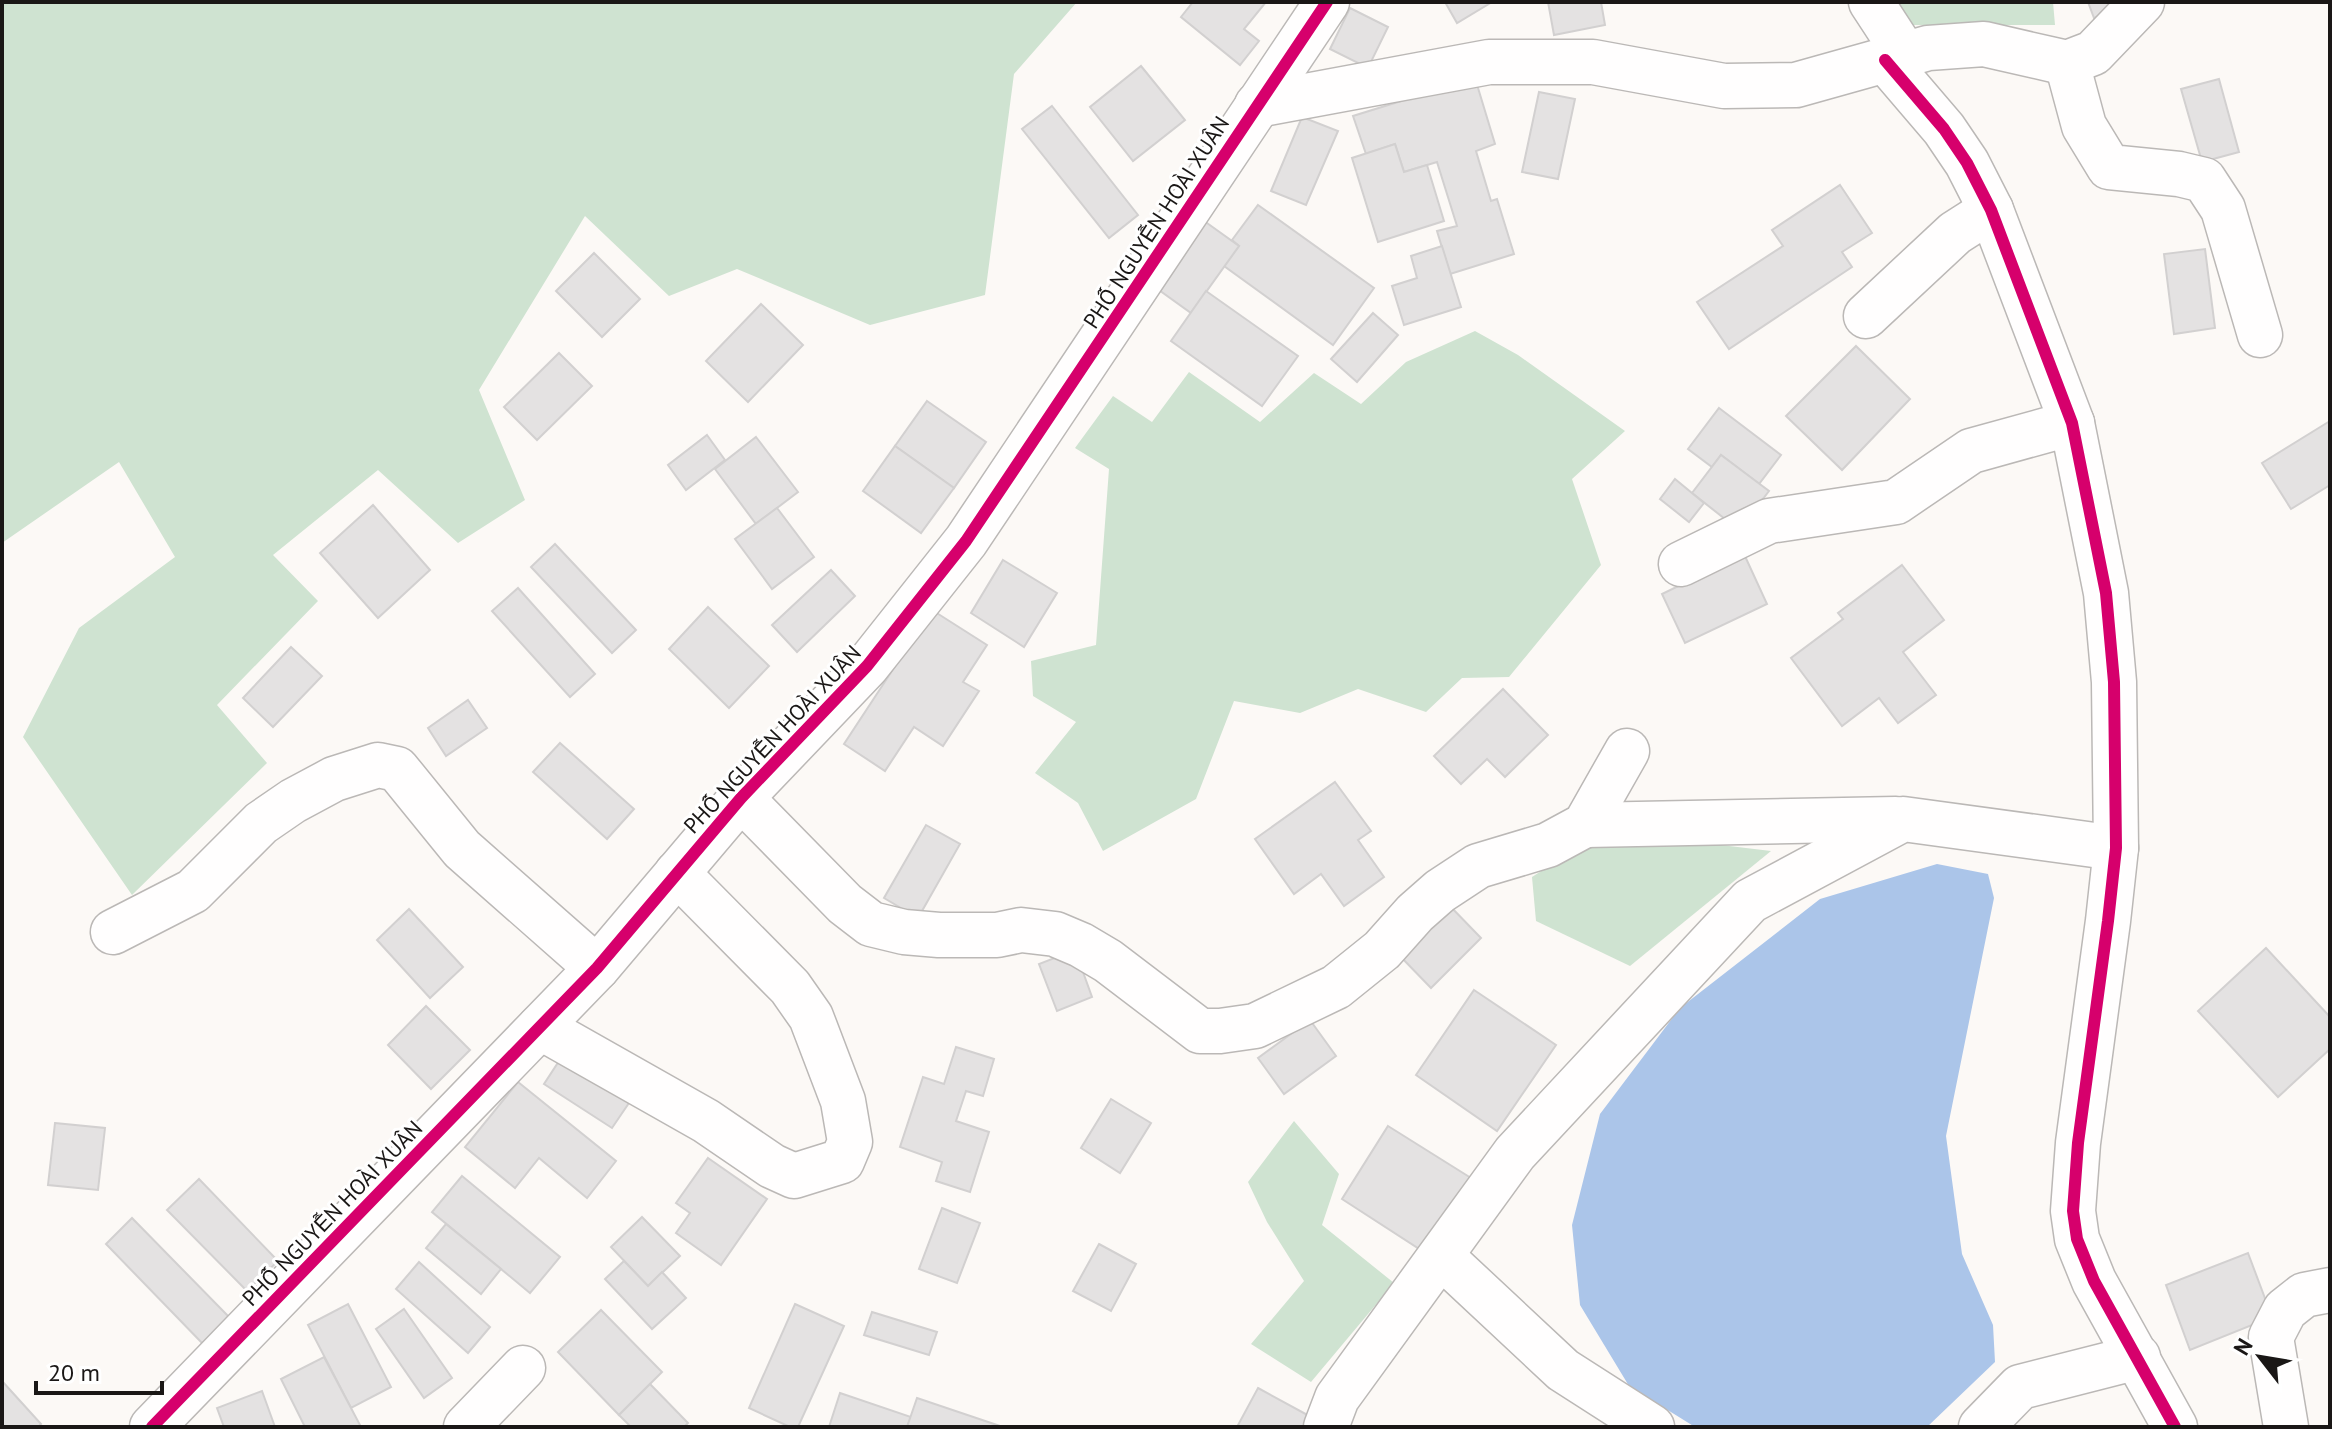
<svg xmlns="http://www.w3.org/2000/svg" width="2332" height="1429" font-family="'PT Sans',sans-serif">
<rect width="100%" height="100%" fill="#fcf9f6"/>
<!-- green -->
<g fill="#cfe3d1">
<path d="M2,2H1077L1014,74L985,295L870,325L737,269L669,296L585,216L479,390L525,500L458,543L378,470L273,555L318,601L217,705L267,763L132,895L23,737L79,628L175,557L119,462L2,543Z"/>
<path d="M1895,2H2053L2055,25H1910Z"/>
<path d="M1475,331L1518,355L1625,431L1572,479L1601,565L1509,677L1462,678L1426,712L1358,689L1300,713L1234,701L1196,799L1103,851L1078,803L1035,773L1076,722L1033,696L1031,661L1096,645L1109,469L1075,448L1113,396L1152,422L1189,372L1260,422L1314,373L1361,404L1406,362Z"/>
<path d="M1604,831L1771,851L1630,966L1536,921L1532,877Z"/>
<path d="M1294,1121L1339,1174L1322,1225L1394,1283L1311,1382L1251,1344L1304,1281L1267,1222L1248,1182Z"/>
</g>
<!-- water -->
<path fill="#abc5e9" d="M1937,864L1988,874L1994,898L1946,1136L1962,1254L1993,1325L1995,1362L1927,1427H1695L1629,1386L1580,1305L1572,1225L1600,1114L1680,1008L1820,899Z"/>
<!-- building -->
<g fill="#e4e2e2" stroke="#d2d0d0" stroke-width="2">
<path d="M1193,2H1266L1244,29L1259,41L1240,65L1181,17Z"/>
<path d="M1445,2H1492L1457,23Z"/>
<path d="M1548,2H1601L1605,25L1554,35Z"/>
<path d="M2088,2H2123L2125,7L2094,18Z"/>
<path d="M1350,8L1388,27L1368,68L1330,49Z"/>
<path d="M1141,66L1185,120L1133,161L1090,107Z"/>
<path d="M1475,78L1495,144L1476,151L1491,201L1497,199L1514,254L1450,274L1437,231L1457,226L1437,162L1404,172L1395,144L1366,154L1353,116Z"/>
<path d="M2219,79L2239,152L2202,162L2181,89Z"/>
<path d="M1539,92L1575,99L1558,179L1522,172Z"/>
<path d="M1052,106L1138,215L1109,238L1022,129Z"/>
<path d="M1302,117L1338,131L1306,205L1271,191Z"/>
<path d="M1395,144L1404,172L1427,165L1444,221L1378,242L1352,158Z"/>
<path d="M1840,185L1872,233L1842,252L1852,267L1729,349L1697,302L1783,246L1772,230Z"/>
<path d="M1258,205L1374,288L1333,345L1224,266L1239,246L1232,240Z"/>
<path d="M1200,218L1239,246L1191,313L1152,285Z"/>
<path d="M1442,246L1461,307L1404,325L1392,286L1417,278L1411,256Z"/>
<path d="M2205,249L2215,328L2174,334L2164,254Z"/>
<path d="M594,253L640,299L602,337L556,291Z"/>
<path d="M1206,291L1298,356L1262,406L1171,341Z"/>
<path d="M761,304L803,345L748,402L706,361Z"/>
<path d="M1373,313L1398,335L1357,382L1331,359Z"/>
<path d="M1856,346L1910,399L1842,470L1786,416Z"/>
<path d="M559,353L592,386L537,440L504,407Z"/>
<path d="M927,401L986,442L954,488L895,446Z"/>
<path d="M1719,408L1781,455L1759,484L1721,455L1712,467L1688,449Z"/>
<path d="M2330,421V485L2291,509L2262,463Z"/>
<path d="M707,435L725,460L686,490L668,465Z"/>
<path d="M756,437L798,492L756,524L715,469Z"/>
<path d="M895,446L954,488L921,533L863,491Z"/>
<path d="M1721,455L1769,491L1739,530L1692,493Z"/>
<path d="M1675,479L1704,503L1689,522L1660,499Z"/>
<path d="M373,505L430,570L378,618L320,553Z"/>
<path d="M777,508L814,557L772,589L735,539Z"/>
<path d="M555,544L636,630L612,653L531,567Z"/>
<path d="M1744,554L1767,604L1685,643L1662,594Z"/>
<path d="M1003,560L1057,593L1024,647L971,613Z"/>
<path d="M1902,565L1944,620L1903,652L1936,695L1898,723L1879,698L1842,726L1791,658L1843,619L1838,613Z"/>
<path d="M831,570L855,596L797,652L772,625Z"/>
<path d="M518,588L595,674L570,697L492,611Z"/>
<path d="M708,607L769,666L729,708L669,649Z"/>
<path d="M932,610L987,645L963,682L979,691L943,746L914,727L885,771L844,744Z"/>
<path d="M291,647L322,676L273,727L243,698Z"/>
<path d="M1503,689L1548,735L1505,777L1487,759L1461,784L1434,756Z"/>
<path d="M468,700L487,728L446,756L428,728Z"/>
<path d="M560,743L634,809L607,839L533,772Z"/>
<path d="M1335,782L1371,831L1358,840L1384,877L1344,906L1321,874L1294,894L1255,839Z"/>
<path d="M926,825L960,844L918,918L884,898Z"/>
<path d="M1448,904L1481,938L1431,988L1398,954Z"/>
<path d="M409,909L463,967L430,998L377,940Z"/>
<path d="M2266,948L2330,1017V1049L2278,1097L2198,1011Z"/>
<path d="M1075,950L1092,997L1057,1011L1039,964Z"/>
<path d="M1474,990L1556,1045L1497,1131L1416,1075Z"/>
<path d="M426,1006L470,1050L431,1089L388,1045Z"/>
<path d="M1310,1020L1336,1056L1284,1094L1258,1058Z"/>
<path d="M956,1047L994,1059L983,1096L966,1091L956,1121L989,1132L970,1192L936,1181L942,1162L900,1147L923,1077L944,1084Z"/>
<path d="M565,1052L633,1097L612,1128L544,1084Z"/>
<path d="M518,1082L616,1161L587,1198L539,1158L515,1188L465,1147Z"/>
<path d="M1111,1099L1151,1123L1120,1173L1081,1148Z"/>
<path d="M55,1123L105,1128L98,1190L48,1185Z"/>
<path d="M1388,1126L1471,1178L1424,1252L1342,1199Z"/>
<path d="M708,1158L767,1199L721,1265L676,1233L690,1213L676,1203Z"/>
<path d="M462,1176L560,1257L530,1293L432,1212Z"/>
<path d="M199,1179L278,1261L247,1291L167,1210Z"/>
<path d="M942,1208L980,1223L957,1283L919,1269Z"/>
<path d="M642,1217L680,1256L648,1286L611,1247Z"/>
<path d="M132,1218L231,1319L204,1345L106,1244Z"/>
<path d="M446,1224L501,1269L481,1294L426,1248Z"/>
<path d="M1099,1244L1136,1264L1111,1311L1073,1291Z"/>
<path d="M2248,1253L2272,1317L2190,1350L2166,1285Z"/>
<path d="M624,1261L648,1286L662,1272L686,1298L652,1329L605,1279Z"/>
<path d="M419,1262L490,1327L468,1353L396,1289Z"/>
<path d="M348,1304L391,1387L351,1408L308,1325Z"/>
<path d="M795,1304L844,1326L798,1427H790L749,1408Z"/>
<path d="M404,1309L452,1378L424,1398L376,1329Z"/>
<path d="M601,1310L662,1372L619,1415L558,1352Z"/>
<path d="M872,1312L937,1332L929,1355L864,1335Z"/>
<path d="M324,1357L351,1408L361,1427H305L281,1379Z"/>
<path d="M2,1381L41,1424L38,1427H2Z"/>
<path d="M650,1384L688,1423L684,1427H631L619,1415Z"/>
<path d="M1258,1388L1313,1418L1308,1427H1237Z"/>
<path d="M262,1391L275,1427H224L217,1408Z"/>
<path d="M840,1393L911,1417L907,1427H829Z"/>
<path d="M917,1398L1003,1427H907Z"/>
</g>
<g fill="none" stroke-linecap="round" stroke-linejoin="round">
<!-- minor casing -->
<g stroke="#bbb8b6" stroke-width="47">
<g id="minor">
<path d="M1871,2L1905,54"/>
<path d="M1885,60L1944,129L1967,163L1991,210L2072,423L2106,593L2114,682L2116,848L2108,921L2078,1143L2073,1211L2077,1239L2094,1281L2175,1427"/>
<path d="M2067,63L2084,126L2109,167L2179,174L2204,180L2223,209L2260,335"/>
<path d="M1257,105L1489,62H1593L1724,86L1796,85L1928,48L1984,44L2067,63L2093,53L2142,2"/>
<path d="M1866,316L1955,233L1991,210"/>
<path d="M1681,564L1769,521L1896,502L1971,451L2072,423"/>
<path d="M741,798L845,904L871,924L904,932L939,935H997L1021,930L1055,934L1081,945L1108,961L1200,1031H1220L1255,1026L1336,987L1382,950L1415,913L1440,891L1478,866L1548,845L1585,825L1627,751"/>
<path d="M1585,825L1896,819"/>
<path d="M113,932L193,891L261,823L293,801L334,779L378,765L397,769L462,849L597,968"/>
<path d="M540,1027L706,1121L772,1166L794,1176L842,1161L850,1142L843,1101L811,1017L790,987L677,873"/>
<path d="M1441,1256L1563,1370L1652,1427"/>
<path d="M152,1427L597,968L741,798L867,666L966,541L1327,2"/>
<path d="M466,1427L523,1368"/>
<path d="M1326,1427L1337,1398L1515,1153L1750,901L1903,819L2116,848"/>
<path d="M1981,1427L2020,1387L2138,1357"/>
<path d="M2286,1427L2271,1337L2285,1310L2304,1295L2330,1290"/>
</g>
</g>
<!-- minor -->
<use href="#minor" stroke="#fffefe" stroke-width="44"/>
<!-- cycleway casing -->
<g stroke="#fff" stroke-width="17">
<g id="cycleway">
<path d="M1885,60L1944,129L1967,163L1991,210L2072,423L2106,593L2114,682L2116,848L2108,921L2078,1143L2073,1211L2077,1239L2094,1281L2175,1427"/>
<path d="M152,1427L597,968L741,798L867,666L966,541L1327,2"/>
</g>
</g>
<!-- cycleway -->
<use href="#cycleway" stroke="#d6006c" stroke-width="12"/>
</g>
<g text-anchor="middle" stroke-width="6" stroke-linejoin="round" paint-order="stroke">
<!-- street labels -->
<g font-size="22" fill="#1a1716" stroke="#fff">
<text transform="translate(1156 222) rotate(-57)" y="8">PHỐ NGUYỄN HOÀI XUÂN</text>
<text transform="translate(772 739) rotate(-47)" y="8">PHỐ NGUYỄN HOÀI XUÂN</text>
<text transform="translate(332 1213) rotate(-46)" y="8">PHỐ NGUYỄN HOÀI XUÂN</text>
</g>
</g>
<!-- border -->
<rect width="2332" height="1429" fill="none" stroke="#1a1716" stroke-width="8"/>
<!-- north arrow -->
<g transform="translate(2260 1357) rotate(301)" stroke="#ffffff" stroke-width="6" paint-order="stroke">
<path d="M0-6L14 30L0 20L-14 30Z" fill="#1a1716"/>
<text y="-12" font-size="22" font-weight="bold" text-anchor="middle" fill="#1a1716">N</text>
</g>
<!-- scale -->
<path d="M36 1381v12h126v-12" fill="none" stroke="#1a1716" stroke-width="4"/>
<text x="48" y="1381" font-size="24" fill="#1a1716" stroke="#ffffff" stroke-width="6" paint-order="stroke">20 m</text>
</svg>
